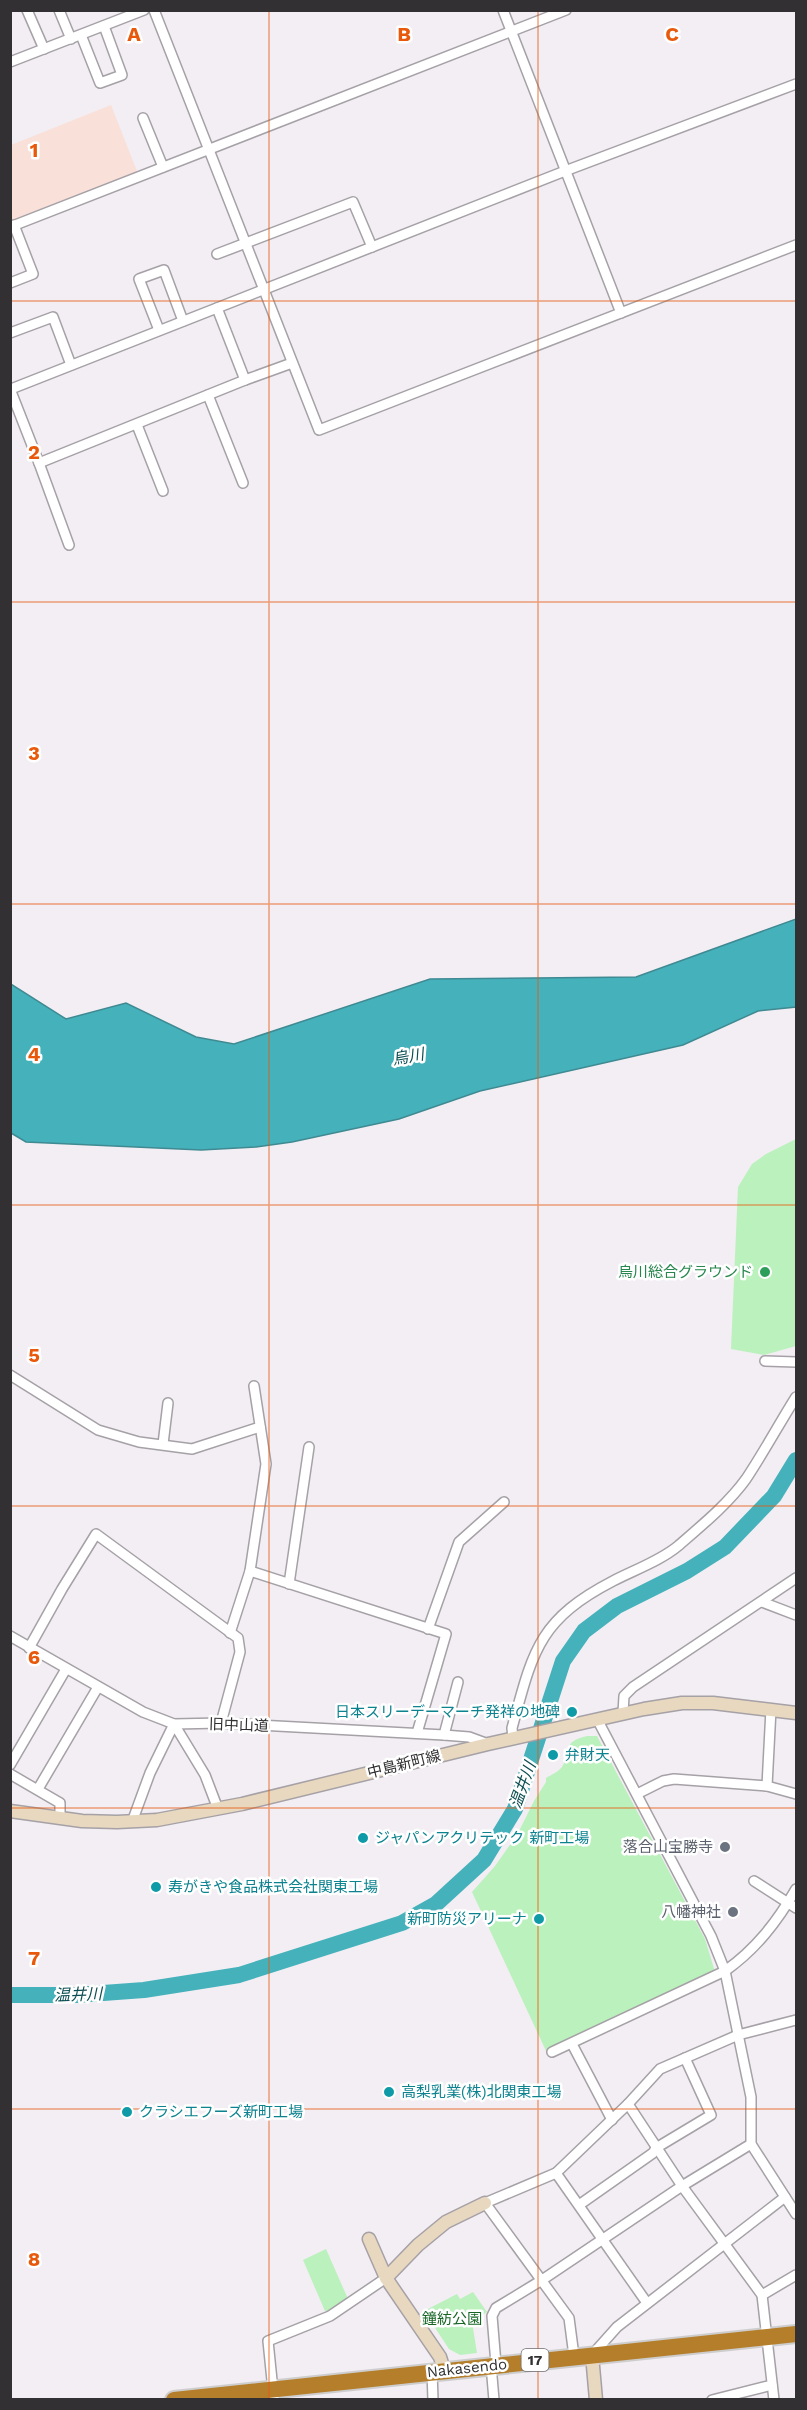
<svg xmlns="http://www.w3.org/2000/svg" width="807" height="2410" font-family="'Work Sans','Noto Sans JP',sans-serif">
<rect width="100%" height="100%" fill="#f2eef3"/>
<!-- commercial -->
<path fill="#f9e0d8" d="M111,105L138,174L11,222V145Z"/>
<!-- green -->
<g fill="#bbf1bd">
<path d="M796,1139V1346L764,1355L731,1349L738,1187L752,1164L766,1154Z"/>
<path d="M587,1736H597L705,1939L715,1972L547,2053L472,1892L495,1866L517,1835L534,1801L546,1782V1778C551,1775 558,1772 562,1767C574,1748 560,1743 587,1736Z"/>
<path d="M326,2249L348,2299L330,2312L325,2311L303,2260Z"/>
<path d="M473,2292L487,2312L472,2322L477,2353L460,2355L449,2349L424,2311L457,2294L460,2299Z"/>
</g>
<!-- water -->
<path fill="#45b1bb" stroke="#3f8a92" stroke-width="1.5" d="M796,919V1007L758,1011L683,1045L480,1091L399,1119L292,1142L256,1147L201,1150L26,1142L11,1133V984L66,1019L126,1003L196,1037L234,1044L430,979L636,977Z"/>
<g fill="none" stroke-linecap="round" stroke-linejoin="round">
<!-- river -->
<path stroke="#45b1bb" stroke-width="16" d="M10,1995H76L144,1990L239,1975L402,1923L436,1904L484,1860L515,1809L563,1661L584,1631L617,1606L687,1571L725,1547L774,1496L796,1460"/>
<!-- street casing -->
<g stroke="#a5a1a6" stroke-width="12">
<g id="street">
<path d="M27,10L44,49"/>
<path d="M59,10L71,39"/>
<path d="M154,10L319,430L796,245"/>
<path d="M503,10L621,313"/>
<path d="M81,35L100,83L122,75L104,26"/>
<path d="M10,62L144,10"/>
<path d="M143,118L163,167"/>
<path d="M10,227L566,10"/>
<path d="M217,254L353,202L372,247"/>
<path d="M10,283L33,274L14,225"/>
<path d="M217,308L245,380"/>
<path d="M159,330L139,279L164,270L183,321"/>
<path d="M10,333L53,317L71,365"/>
<path d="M10,389L39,463L245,380L292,363"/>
<path d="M11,389L565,171L796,84"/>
<path d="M208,395L243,483"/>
<path d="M137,425L163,491"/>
<path d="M39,463L69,545"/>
<path d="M765,1361L796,1362"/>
<path d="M10,1375L98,1430L139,1442L192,1449L260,1427"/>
<path d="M163,1444L168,1403"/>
<path d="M250,1571L446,1634L417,1733"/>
<path d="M289,1584L309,1447"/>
<path d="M762,1602L796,1615"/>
<path d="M428,1629L459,1542L504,1502"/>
<path d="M230,1633L250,1571L266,1464L254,1386"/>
<path d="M10,1636L143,1712L174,1724L221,1723L444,1735L469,1737L488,1744"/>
<path d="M29,1648L62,1589L96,1534L238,1638L240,1652L221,1723"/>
<path d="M623,1713L624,1696L633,1687L796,1578"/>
<path d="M597,1719L711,1936L725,1971L751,2097V2144L796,2214"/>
<path d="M444,1735L458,1682"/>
<path d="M513,1739L512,1728C533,1651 538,1620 613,1581C634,1570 660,1561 678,1546C701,1526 728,1504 746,1479C764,1452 779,1424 796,1397"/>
<path d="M10,1765L66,1669"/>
<path d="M10,1774L60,1803V1819"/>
<path d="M767,1786L771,1709"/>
<path d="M38,1789L98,1687"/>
<path d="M637,1794L663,1781L674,1779L767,1786L796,1794"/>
<path d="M132,1822L150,1773L174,1724L205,1775L218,1809"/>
<path d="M754,1881L796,1908"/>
<path d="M572,2044L612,2120"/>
<path d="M552,2052L725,1971C756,1949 777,1922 796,1889"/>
<path d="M628,2104L682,2186L762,2295L774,2400"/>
<path d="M556,2173L647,2303"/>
<path d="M579,2205L653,2153L656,2148L711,2115L685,2058"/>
<path d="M762,2295L796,2275"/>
<path d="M592,2355L617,2327L785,2197"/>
<path d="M574,2356L569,2318L485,2203L556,2173L628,2104L660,2069L738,2035L796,2020"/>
<path d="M496,2364L492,2316L496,2308L542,2280L682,2186L751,2144"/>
<path d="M491,2365L494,2400"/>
<path d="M432,2371L433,2400"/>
<path d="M274,2400L268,2341L330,2316L386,2278"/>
<path d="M712,2400L772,2385"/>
</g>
</g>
<!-- secondary casing -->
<g stroke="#a5a1a6" stroke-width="15">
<g id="secondary">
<path d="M10,1811L82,1821L117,1822L157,1820L242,1804L488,1744L644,1709L682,1703H713L796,1713"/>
<path d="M369,2239L386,2278L440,2357L444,2370"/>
<path d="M386,2278L418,2245L446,2222L485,2203"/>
<path d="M592,2355L596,2400"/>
</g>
</g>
<!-- highway casing -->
<g stroke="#cecdce" stroke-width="20">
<path id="highway" d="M174,2400L796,2334"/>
</g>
<!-- street -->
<use href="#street" stroke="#fff" stroke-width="9"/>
<!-- secondary -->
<use href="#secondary" stroke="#e8d8bf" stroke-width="12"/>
<!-- highway -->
<use href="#highway" stroke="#b47e2b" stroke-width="16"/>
</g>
<!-- grid -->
<path fill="none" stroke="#e8590c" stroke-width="1.5" stroke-opacity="0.55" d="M269,10V2400M538,10V2400M10,301H796M10,602H796M10,904H796M10,1205H796M10,1506H796M10,1808H796M10,2109H796"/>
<!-- markers -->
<circle fill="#2e9e5b" stroke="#fff" stroke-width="2" cx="765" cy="1272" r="6"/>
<g fill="#0f9aa8" stroke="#fff" stroke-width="2">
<circle cx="572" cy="1712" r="6"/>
<circle cx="553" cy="1755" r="6"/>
<circle cx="363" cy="1838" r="6"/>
<circle cx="156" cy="1887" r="6"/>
<circle cx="539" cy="1919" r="6"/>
<circle cx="389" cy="2092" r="6"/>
<circle cx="127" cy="2112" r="6"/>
</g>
<g fill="#6b7280" stroke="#fff" stroke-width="2">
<circle cx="725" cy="1847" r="6"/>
<circle cx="733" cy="1912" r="6"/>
</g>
<g text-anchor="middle" stroke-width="5" stroke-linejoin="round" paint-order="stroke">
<!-- shield labels -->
<rect fill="#fff" stroke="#706e70" stroke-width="1.5" x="521.5" y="2349" width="27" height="22" rx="4.5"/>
<g font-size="14" font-weight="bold" fill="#323032">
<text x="535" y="2365">17</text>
</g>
<!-- leisure labels -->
<g font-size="15" fill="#27864d" stroke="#fff" text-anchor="end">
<text x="753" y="1277">烏川総合グラウンド</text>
</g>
<!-- culture labels -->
<g font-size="15" fill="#0d838f" stroke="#fff" text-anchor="start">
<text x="560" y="1717" text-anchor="end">日本スリーデーマーチ発祥の地碑</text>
<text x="565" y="1760">弁財天</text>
<text x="375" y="1843">ジャパンアクリテック 新町工場</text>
<text x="168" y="1892">寿がきや食品株式会社関東工場</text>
<text x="527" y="1924" text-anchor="end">新町防災アリーナ</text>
<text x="401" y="2097">高梨乳業(株)北関東工場</text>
<text x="139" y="2117">クラシエフーズ新町工場</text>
</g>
<!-- street labels -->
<g font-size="15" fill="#323032" stroke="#fff">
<text transform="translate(239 1725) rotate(2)" y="5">旧中山道</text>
<text transform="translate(404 1764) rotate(-14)" y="5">中島新町線</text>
<text transform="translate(467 2368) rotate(-6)" y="5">Nakasendo</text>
</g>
<!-- worship labels -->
<g font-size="15" fill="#5b616d" stroke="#fff" text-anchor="end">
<text x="713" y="1852">落合山宝勝寺</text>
<text x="721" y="1917">八幡神社</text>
</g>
<!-- park labels -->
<g font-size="15" fill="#186626" stroke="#fff">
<text x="452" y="2324">鐘紡公園</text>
</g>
<!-- water labels -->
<g font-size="16" font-style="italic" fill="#0d4e53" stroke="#fff">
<text transform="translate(408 1056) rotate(-10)" y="6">烏川</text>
<text transform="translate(522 1785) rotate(-70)" y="6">温井川</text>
<text transform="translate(78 1994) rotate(-2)" y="6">温井川</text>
</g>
</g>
<g font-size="20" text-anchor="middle" font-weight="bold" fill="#e8590c" stroke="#fff" stroke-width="5" stroke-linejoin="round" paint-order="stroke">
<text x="134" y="41">A</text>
<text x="404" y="41">B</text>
<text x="672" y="41">C</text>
<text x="34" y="157">1</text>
<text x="34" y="459">2</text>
<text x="34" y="760">3</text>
<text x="34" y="1061">4</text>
<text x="34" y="1362">5</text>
<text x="34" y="1664">6</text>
<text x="34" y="1965">7</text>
<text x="34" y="2266">8</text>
</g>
<!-- border -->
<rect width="807" height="2410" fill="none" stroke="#323032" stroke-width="24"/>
</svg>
